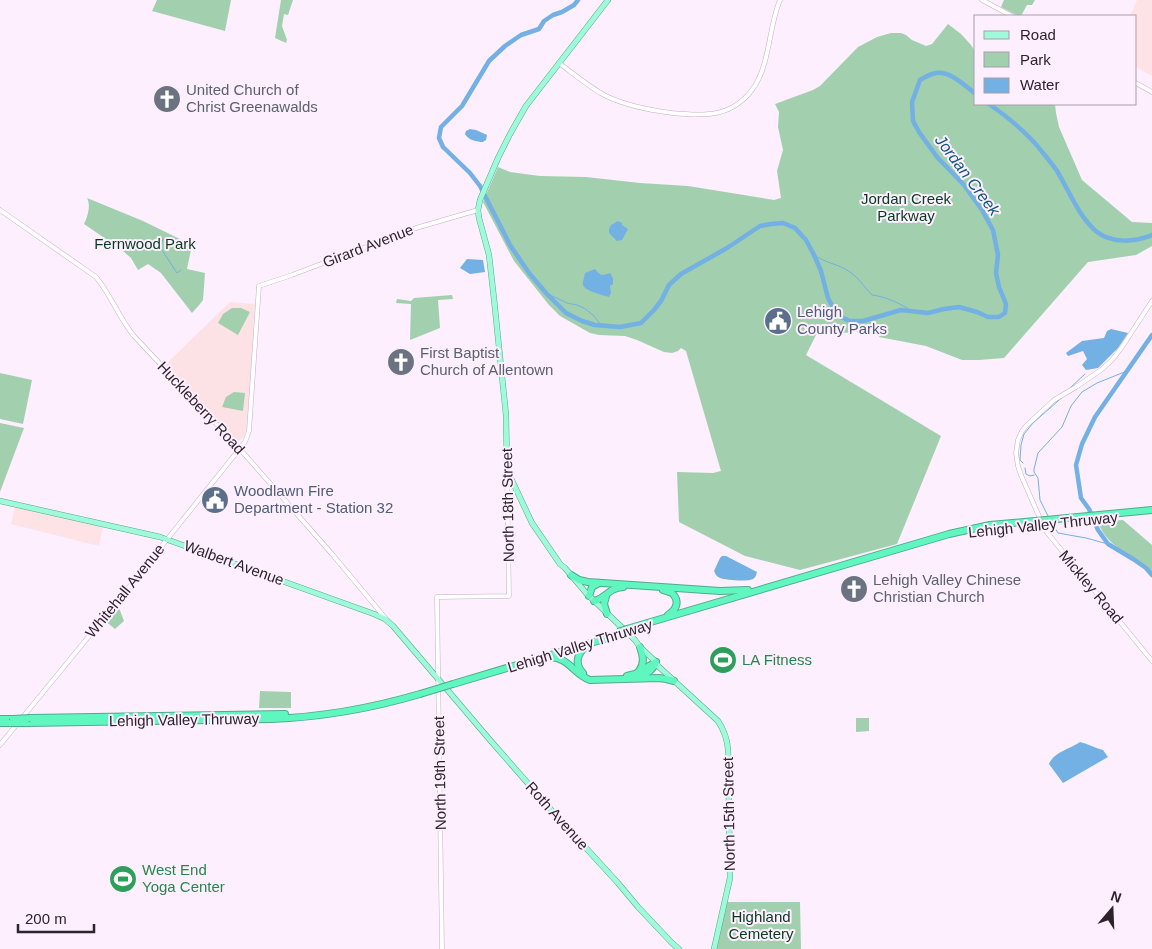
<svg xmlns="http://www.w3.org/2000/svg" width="1152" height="949" font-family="Helvetica,sans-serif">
<rect width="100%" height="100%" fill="#fdeffe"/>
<!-- commercial -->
<g fill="#fde2e6">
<path d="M1137,0H1152V76L1136,67V16H1130Z"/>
<path d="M15,506L103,527L99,546L11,524Z"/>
</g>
<!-- education -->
<path fill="#fde2e5" d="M230,302L255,304L247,428L243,438L238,441L235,439L165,365Z"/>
<!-- green -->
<g fill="#a2cfae">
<path d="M157,0H231L225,31L152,11Z"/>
<path d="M281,0H293L288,15L284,14L282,26L287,40L286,43L275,38Z"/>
<path d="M1004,0H1035L1032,5H1027L1021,16H1018L1001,7Z"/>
<path d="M948,24L961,34L971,45L976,53V104H1055L1056,113L1059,127L1082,180L1132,222L1152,223V246L1136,255L1088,262L1004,358L979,360H962L926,346L879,337L882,330L816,335L806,355L941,436L897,544L800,570L745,556L679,522L677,472L713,473L721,471L686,351L681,348L678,351L672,353L664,352L637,340L625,336L599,335L590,333L560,316L549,305L514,261L483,202L498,167L510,172L540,176L586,177L640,183L688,186L774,200L781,198L777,171L783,150L778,127L779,112L775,104L813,90L820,86L858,47L877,37L891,33H901L906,35L912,40L926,46L932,44Z"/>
<path d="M87,198L143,221L192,245L187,269L205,273L203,300L200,304L192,313L161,273L148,264L138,270L131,258L122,250L84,224C88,216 91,205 87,198Z"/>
<path d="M452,295L453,299L438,300L440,328L410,340L411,304L396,303L397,299L411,301L414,298Z"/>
<path d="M232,308H241L250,312L238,335L218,323L223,314Z"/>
<path d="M0,373L32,380L23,424L0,419Z"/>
<path d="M234,392L245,393L243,411L222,407L226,397Z"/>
<path d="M0,423L24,428L0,492Z"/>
<path d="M1123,520L1152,545V573C1133,552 1109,551 1098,522Z"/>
<path d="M118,605L124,621L115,629L105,621Z"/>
<path d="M260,691L291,692V708H259Z"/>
<path d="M856,718H869V731L856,732Z"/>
<path d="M726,902H800L801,949H716Z"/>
</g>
<!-- water -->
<g fill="#73b0e3">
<path d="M470,129L476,130L487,135L486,140L483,142C477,142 468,140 465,134L466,131Z"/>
<path d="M618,221L622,223V225L628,229L622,240L617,241L609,233V229L611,225Z"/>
<path d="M467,259L483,260L485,272L470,274L460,268Z"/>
<path d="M595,269C601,276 601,276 610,273L613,278V284L610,286L611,293L609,297C603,295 585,291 583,285C582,282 585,276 585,273Z"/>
<path d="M1111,329L1128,333L1118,348L1098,368L1086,370L1082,365L1087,359L1083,351L1068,356L1066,353L1082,341L1104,338L1107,331Z"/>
<path d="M722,556H726L757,572C756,575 756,577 753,579C746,582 726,580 720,578C716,576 716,575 714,571L720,558Z"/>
<path d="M1080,742C1088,744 1095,748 1103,750L1108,757L1063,783L1049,764C1054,752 1070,749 1080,742Z"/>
</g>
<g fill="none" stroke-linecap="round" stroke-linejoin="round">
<!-- stream -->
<g stroke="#73b0e3" stroke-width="1">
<path d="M163,239L160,247L177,273L181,270"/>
<path d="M814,255C825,263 839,264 850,272C859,278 865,288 872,295C887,297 899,303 912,311"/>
<path d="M546,293L567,303L577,305L584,308L593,315L602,326"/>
<path d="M1069,389L1085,374"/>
<path d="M1023,463L1020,460L1021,445L1024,434L1033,423L1066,394"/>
<path d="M1025,468L1026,474L1030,476L1034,475"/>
<path d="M1048,516L1040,500L1038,478L1034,472V469L1038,453L1062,427L1071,406L1082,392L1097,383L1127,371"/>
<path d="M1053,525L1058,533L1086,538L1108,544"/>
</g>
<!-- river -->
<g stroke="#73b0e3" stroke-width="4.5">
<path d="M578,0L574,5L562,12L553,15L544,21L539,29L521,35L505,46L489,61L462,106L441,127L439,138L443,147L470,173L480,186L510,245L529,273L546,293L566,313L582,321L595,325L620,327L641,323L654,310L661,301L669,285L681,274L727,248L760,226L771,224L783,223L795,228L806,240L814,255L821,271L828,298L835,311L843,318L850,321H863L901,310L928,313L944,309L959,307L977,312L988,317H999L1005,313L1006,304L999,287L996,273L998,255L993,230L982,210L964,185L937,157L919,132L913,121L912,102L920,80C925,77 930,74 936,73C951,71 965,86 976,94"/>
<path d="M989,104C1009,118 1028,133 1043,153C1048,159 1053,165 1057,171C1068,189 1080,219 1097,232C1113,244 1135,242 1152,235"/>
<path d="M1152,335L1095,417L1082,444L1076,465L1081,498L1089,509L1098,530L1108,544L1133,559L1146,568L1152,575"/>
</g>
<!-- minor casing -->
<g stroke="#c4aec5" stroke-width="5">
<g id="minor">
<path d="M982,0L1012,16"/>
<path d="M559,63C574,74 589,87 606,96C627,106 648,110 672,113C706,116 735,118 756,84C770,60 769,26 780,0"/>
<path d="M1136,83L1152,92"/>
<path d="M0,210L96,277C111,295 119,318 134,336L240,449L332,554L387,620"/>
<path d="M1152,301L1122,347L1112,360L1101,370L1076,387L1054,400L1026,426L1022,431L1018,440L1016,453L1018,466L1021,475L1045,530L1152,661"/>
<path d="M0,745L117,602L245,442L249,431L259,286L292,275L416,228L478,210"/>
<path d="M442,949L437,597L509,596L507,472"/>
</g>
</g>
<!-- major casing -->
<g stroke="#4eac8c" stroke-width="6">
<g id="major">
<path d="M608,0L526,106L510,134L498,158L480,200L478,210L479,218L489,255L494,299L506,415L507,470L532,523L560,564L565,568L587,594L635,640L640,647"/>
<path d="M0,501L160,537L374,614L385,619L393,626L490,740L553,812L618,883L638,907L672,943L679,949"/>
<path d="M640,647L656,662L658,666L718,721C724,730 727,738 728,749L730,878L714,949"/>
</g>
</g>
<!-- highway casing -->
<g stroke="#4eac8c" stroke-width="8">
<g id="highway">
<path d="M1046,520L1152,510"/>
<path d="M571,575L579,580L588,582L720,591L748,590"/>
<path d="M663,590L672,593C680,601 677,609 668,615"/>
<path d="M589,596L592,587L599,583"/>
<path d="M606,596L604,604L607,614"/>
<path d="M594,601C607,598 608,588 623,587"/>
<path d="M627,629L949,534L990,525L1035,521"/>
<path d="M550,657C570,658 573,674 590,680L659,678L666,679L674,681"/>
<path d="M639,671C645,663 643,656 640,647"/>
<path d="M583,673C574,664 577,653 587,646"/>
<path d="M627,676L635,674L656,662"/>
<path d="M640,677C647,674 653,670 656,662"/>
<path d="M453,684L621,634"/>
<path d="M30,718L285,714"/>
<path d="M0,719H13"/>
<path d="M0,723H9"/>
<path d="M26,723L271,719C324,717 369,709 420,694"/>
</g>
</g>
<!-- minor -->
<use href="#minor" stroke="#fff" stroke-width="4"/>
<!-- major -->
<use href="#major" stroke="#a0fad9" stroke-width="5"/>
<!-- highway -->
<use href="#highway" stroke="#60f6c0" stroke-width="6"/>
<!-- highway-bridge casing -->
<g stroke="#4eac8c" stroke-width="8" stroke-linecap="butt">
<g id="highway-bridge">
<path d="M1035,521L1046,520"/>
<path d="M618,632L627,629"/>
<path d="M420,694L453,684"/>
<path d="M13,719L30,718"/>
<path d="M9,723H26"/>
</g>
</g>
<!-- highway-bridge -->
<use href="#highway-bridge" stroke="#60f6c0" stroke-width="6"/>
</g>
<!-- icons -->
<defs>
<g id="church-disc" transform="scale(1.4375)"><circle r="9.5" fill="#6b7280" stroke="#fdeffe"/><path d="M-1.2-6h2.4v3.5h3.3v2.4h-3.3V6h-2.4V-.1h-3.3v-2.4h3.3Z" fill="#fff"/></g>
<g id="civic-disc" transform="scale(1.4375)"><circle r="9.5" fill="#5c6f8a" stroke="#fdeffe"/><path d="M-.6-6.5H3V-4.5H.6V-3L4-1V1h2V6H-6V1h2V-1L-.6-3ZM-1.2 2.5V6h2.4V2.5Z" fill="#fff"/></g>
<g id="stadium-disc" transform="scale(1.4375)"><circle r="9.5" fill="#2e9e5b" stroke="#fdeffe"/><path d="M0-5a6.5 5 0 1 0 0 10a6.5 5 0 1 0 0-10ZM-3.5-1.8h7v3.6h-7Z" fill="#fff"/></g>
</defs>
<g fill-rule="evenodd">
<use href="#church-disc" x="167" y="99"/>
<use href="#civic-disc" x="778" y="321"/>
<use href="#church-disc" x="401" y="362"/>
<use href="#civic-disc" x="215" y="500"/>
<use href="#church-disc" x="854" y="589"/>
<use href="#stadium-disc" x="723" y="660"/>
<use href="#stadium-disc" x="123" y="879"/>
</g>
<g text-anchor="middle" stroke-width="4" stroke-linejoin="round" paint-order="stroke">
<!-- worship labels -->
<g font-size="15" fill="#5b616d" stroke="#fdeffe" text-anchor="start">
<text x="186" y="95">United Church of<tspan x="186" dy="17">Christ Greenawalds</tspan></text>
<text x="420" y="358">First Baptist<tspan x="420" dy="17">Church of Allentown</tspan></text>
<text x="873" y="585">Lehigh Valley Chinese<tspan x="873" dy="17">Christian Church</tspan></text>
</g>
<!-- park labels -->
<g font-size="15" fill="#063b1d" stroke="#fdeffe">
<text x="906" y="204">Jordan Creek<tspan x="906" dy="17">Parkway</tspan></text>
<text x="145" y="249">Fernwood Park</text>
<text x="761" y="922">Highland<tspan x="761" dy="17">Cemetery</tspan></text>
</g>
<!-- street labels -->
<g font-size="15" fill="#2c232c" stroke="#fdeffe">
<text transform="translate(368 246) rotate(-21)" y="5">Girard Avenue</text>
<text transform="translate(201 408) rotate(47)" y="5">Huckleberry Road</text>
<text transform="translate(508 505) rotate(-91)" y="5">North 18th Street</text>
<text transform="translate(1043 525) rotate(-6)" y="5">Lehigh Valley Thruway</text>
<text transform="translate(234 563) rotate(20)" y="5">Walbert Avenue</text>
<text transform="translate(1091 587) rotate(50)" y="5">Mickley Road</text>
<text transform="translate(125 591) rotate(-51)" y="5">Whitehall Avenue</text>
<text transform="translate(580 646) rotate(-17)" y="5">Lehigh Valley Thruway</text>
<text transform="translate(184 720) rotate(-1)" y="5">Lehigh Valley Thruway</text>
<text transform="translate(440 773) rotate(-91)" y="5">North 19th Street</text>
<text transform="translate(729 814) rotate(-91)" y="5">North 15th Street</text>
<text transform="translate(557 816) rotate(48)" y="5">Roth Avenue</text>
</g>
<!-- service labels -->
<g font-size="15" fill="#4e5e75" stroke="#fdeffe" text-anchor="start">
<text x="797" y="317">Lehigh<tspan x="797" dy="17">County Parks</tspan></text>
<text x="234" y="496">Woodlawn Fire<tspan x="234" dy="17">Department - Station 32</tspan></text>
</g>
<!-- leisure labels -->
<g font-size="15" fill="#27864d" stroke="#fdeffe" text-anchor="start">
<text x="742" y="665">LA Fitness</text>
<text x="142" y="875">West End<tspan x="142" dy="17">Yoga Center</tspan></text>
</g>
<!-- water labels -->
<g font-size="16" font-style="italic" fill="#0d5584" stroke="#fdeffe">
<text transform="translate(968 175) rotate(53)" y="6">Jordan Creek</text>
</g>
</g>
<!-- legend -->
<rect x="974" y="15" width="162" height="90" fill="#fdeffe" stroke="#a99daa"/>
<rect x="984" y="31" width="25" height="8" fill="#a0fad9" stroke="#a99daa"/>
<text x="1020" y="40" font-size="15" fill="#2c232c">Road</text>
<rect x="984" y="52" width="25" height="15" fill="#a2cfae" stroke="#a99daa"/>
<text x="1020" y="65" font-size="15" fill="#2c232c">Park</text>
<rect x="984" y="78" width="25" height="15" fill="#73b0e3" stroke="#a99daa"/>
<text x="1020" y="90" font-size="15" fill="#2c232c">Water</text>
<!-- north arrow -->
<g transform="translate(1112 909) rotate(19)" stroke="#fdeffe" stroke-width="4" paint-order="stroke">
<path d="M0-4L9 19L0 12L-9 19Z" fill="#2c232c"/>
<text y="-8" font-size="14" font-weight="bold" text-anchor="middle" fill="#2c232c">N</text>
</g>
<!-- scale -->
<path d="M18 924v8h76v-8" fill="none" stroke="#2c232c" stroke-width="2.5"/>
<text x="25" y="924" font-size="15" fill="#2c232c" stroke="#fdeffe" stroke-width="4" paint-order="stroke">200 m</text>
</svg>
